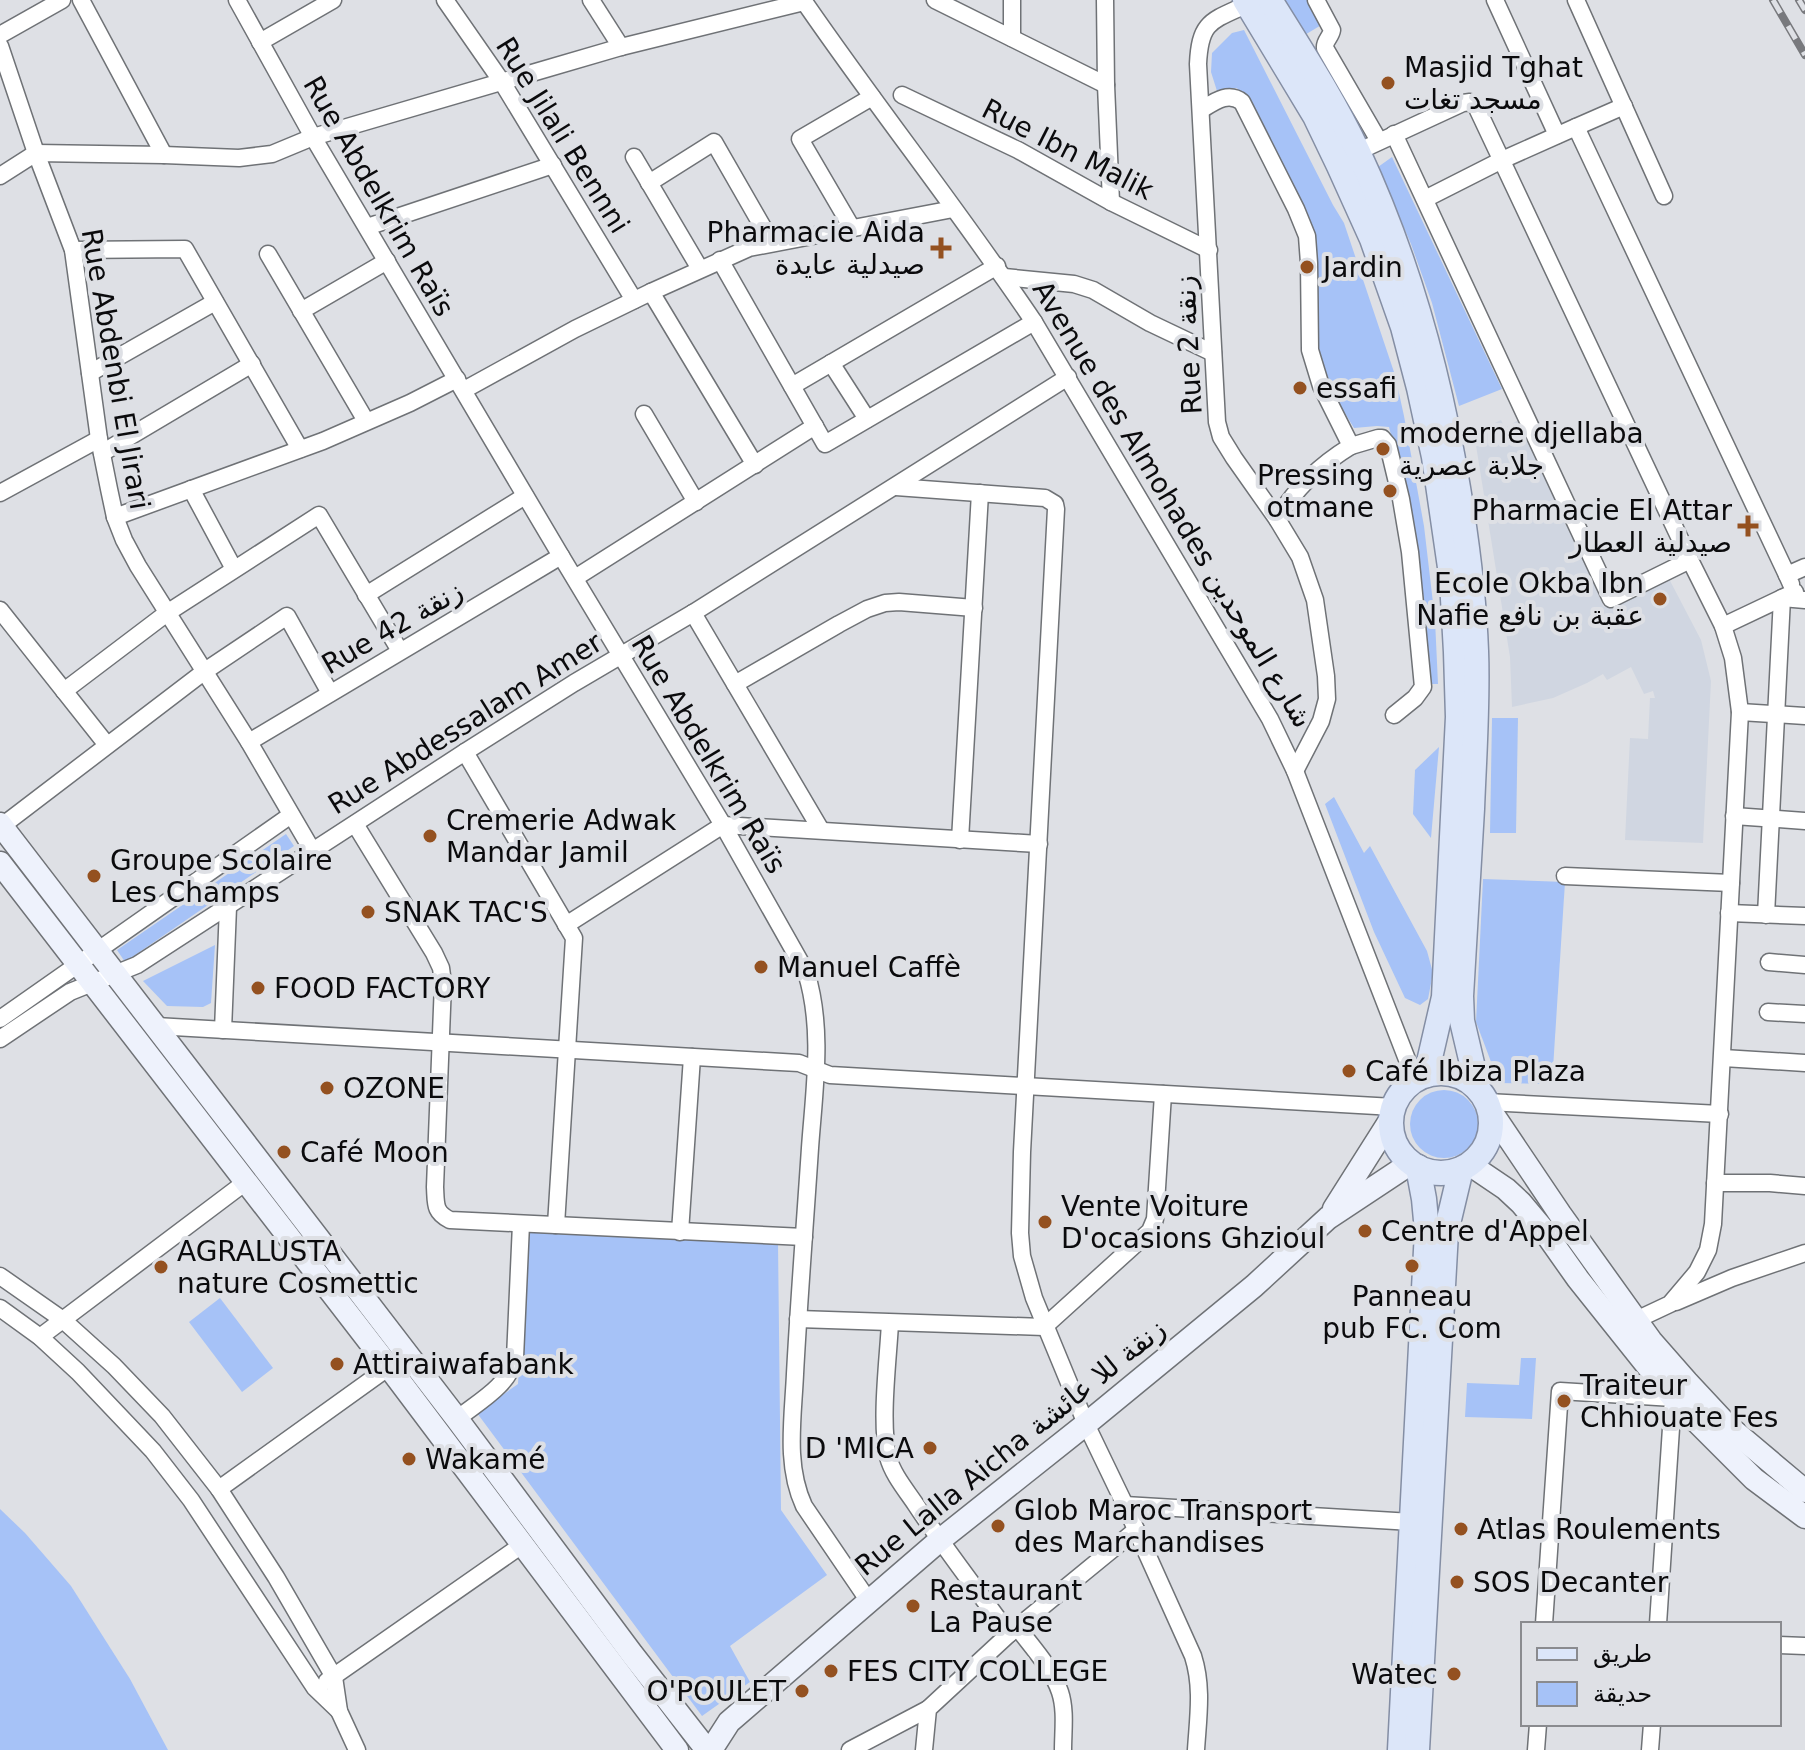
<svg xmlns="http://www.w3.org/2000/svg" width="1805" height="1750" font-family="'DejaVu Sans',Vazirmatn,sans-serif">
<rect width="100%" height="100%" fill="#dee0e5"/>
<!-- built -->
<path fill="#d0d6e1" d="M1520,419L1604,607L1667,575L1701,640L1711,681L1703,843L1625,840L1630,738L1648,739L1650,698H1655L1653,691L1644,694L1631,667L1607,680L1603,674L1587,683L1553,698L1512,707L1510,657L1474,433L1501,420L1505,428Z"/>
<!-- green -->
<g fill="#a6c2f7">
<path d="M1283,0H1310L1323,24L1303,36Z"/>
<path d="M1244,30L1333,205L1344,223L1395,375L1404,416L1424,526L1435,620L1438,684H1430L1408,502L1389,427L1377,426L1354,428L1319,371L1314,237L1237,88L1217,91L1211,72L1212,53L1232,33Z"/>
<path d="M1392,157L1502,389L1459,406L1432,303L1411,244L1378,167Z"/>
<path d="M1492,718H1518L1516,833H1490Z"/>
<path d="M1439,747L1431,838L1413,814L1415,770Z"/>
<path d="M1334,797L1364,853L1370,846L1427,951L1433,973L1428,999L1420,1005L1405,998L1374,932L1325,804Z"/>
<path d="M286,834L294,846L125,962L117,950Z"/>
<path d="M1483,879L1565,882L1552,1084L1499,1083L1476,1022Z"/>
<path d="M215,945L211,1003L203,1007L167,1006L143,981Z"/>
<circle cx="1444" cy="1124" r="34"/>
<path d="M526,1228L778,1242L781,1510L827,1575L730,1646L750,1682L702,1716L477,1413L518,1384Z"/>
<path d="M220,1298L273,1368L242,1392L189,1322Z"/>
<path d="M1521,1358H1536L1532,1419L1465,1417L1467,1383L1519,1385Z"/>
<path d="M0,1509L25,1533L71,1586L130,1679L168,1750H0Z"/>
</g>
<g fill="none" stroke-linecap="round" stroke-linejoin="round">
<!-- street casing -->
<g stroke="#6f7276" stroke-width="19">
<g id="street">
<path d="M81,0L164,155"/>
<path d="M237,0L313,137L561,556L723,825L806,972C824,1029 814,1091 810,1148C805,1224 799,1299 795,1374C793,1419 785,1465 804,1506L868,1600"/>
<path d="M445,0L502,82L634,300"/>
<path d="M591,0L621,47"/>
<path d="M803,0C878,109 960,212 1034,322L1270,719L1295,771L1415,1080"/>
<path d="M935,0L1106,85"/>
<path d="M1012,0V38"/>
<path d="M1105,0L1106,85L1111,202"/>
<path d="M1316,0L1332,30C1331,37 1324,41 1325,48L1379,141"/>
<path d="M1495,0L1557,135"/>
<path d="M1576,0L1664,196"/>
<path d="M1248,4C1211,21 1200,21 1198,64L1217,422L1221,437L1234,458L1277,519L1300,557L1315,600L1326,676L1327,699L1321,721L1295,771"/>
<path d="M0,35L62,0"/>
<path d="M260,42L333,0"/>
<path d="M0,46L36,153L73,250L99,439L109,489L115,517L124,540L138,566L249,742L312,850"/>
<path d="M902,95L1018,150L1111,202L1209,250"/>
<path d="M1201,110C1214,102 1228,91 1242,102L1296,209L1307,236L1309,263L1310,350L1321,386L1351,446C1320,465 1296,487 1277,519"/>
<path d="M1576,127L1624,106"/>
<path d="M1394,134L1611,599L1690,560"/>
<path d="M1357,152L1463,103L1470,102L1476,106L1690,560L1723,626L1733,658L1740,712L1713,1224L1708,1250L1697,1272L1670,1304L1636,1320"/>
<path d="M634,157L700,269"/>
<path d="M0,176L36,153L164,155L239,158L272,154L313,137L621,47L804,2"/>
<path d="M649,183L714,142L772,243"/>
<path d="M1425,199L1502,160L1576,127L1787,575"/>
<path d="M367,227L553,165"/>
<path d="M852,228L800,139L872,97"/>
<path d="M73,250L185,249L300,449"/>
<path d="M268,254L366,421"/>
<path d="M720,260L825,444L1034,322"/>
<path d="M1004,277L1074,284L1093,290L1150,323L1213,353"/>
<path d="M651,292L755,465"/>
<path d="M301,311L387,261"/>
<path d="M831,363L867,419"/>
<path d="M90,373L215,302"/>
<path d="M792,386L997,266"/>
<path d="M464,390L575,329L651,292L749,248L953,209"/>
<path d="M644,414L696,502"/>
<path d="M1351,446L1378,438H1382L1388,445L1401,499L1410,552L1423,687L1415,698L1394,715"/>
<path d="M102,453L252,364"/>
<path d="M896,487L1045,498L1055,504L1056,509L1022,1152L1020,1233L1022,1256L1034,1298L1086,1424L1125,1505L1193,1656C1203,1687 1198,1718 1196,1750"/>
<path d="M191,489L234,569"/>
<path d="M0,493L99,439"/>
<path d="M115,517L323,441L410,403L457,379"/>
<path d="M575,578L815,426"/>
<path d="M1791,584L1787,575L1805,567"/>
<path d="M366,595L525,496"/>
<path d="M0,610L107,745"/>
<path d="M693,613L821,830"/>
<path d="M1723,626L1782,598L1805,600"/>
<path d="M735,684L839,624L867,609L885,603L899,602L974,608"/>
<path d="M64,691L167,613L319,515L400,651"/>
<path d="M1740,712L1805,716"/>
<path d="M249,742L561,556"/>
<path d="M465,752L574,938L556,1225"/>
<path d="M1734,816L1805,821"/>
<path d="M355,824L434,953L441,968L443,983L435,1187C436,1204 434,1212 450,1220L804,1237"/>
<path d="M2,826L205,671L287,616L330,693"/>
<path d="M960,840L980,493"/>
<path d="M1565,876L1731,883"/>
<path d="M1729,913L1805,916"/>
<path d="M1766,915L1782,598L1795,592"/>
<path d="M566,925L723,825L1039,844"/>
<path d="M1769,962L1805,965"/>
<path d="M1768,1012L1805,1014"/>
<path d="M0,1019L291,815"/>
<path d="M156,1026L799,1063L830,1075L1394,1107"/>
<path d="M223,1030L228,907"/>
<path d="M0,1039L70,992L137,965L465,752L574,683L693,613L1068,377"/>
<path d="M1723,1058L1805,1063"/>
<path d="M1487,1102L1720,1114"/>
<path d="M1715,1183H1770L1805,1186"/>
<path d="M680,1232L692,1057"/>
<path d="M0,1276L63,1320L114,1366L162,1416L219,1489L276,1577L334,1677L339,1711L357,1750"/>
<path d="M1676,1302L1732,1278L1805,1253"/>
<path d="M0,1308L40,1337L78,1372L153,1451L191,1500L315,1688L339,1711"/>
<path d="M798,1319L1044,1327L1150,1231L1155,1219L1163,1094"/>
<path d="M890,1323C888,1361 880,1421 888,1457C893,1475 906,1490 916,1505C945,1549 978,1591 1009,1634"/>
<path d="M40,1337L247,1181"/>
<path d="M457,1419C478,1402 509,1386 515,1358L521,1224"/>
<path d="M219,1489L389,1367"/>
<path d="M1125,1505L1412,1522"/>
<path d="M1544,1624L1560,1391L1673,1398L1658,1624"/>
<path d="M1017,1627C1032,1647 1052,1668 1060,1692C1066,1710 1063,1731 1063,1750"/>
<path d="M1779,1645L1805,1646"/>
<path d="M327,1681L522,1545"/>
<path d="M850,1750L928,1709"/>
<path d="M924,1750L928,1709L1009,1634L1136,1530"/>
<path d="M1536,1750L1538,1724"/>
<path d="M1650,1750L1652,1724"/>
</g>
</g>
<!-- secondary casing -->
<g stroke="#6f7276" stroke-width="25">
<g id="secondary">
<path d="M0,824L457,1419L632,1654L707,1750"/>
<path d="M0,863L389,1367L677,1750"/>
<path d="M1490,1110L1560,1214L1651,1341L1687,1382L1729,1427L1805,1491"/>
<path d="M1469,1164L1506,1189L1521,1203L1542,1228L1578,1279L1673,1398L1754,1479L1805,1517"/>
<path d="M1334,1209L1391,1119"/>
<path d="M711,1750L729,1722L940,1540L1086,1424L1254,1286L1328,1218L1411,1163"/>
</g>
</g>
<!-- primary casing -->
<g stroke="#848ea4" stroke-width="27">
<g id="primary">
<path d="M1245,0L1315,116L1339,166L1372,239L1403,327L1419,388L1434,457L1452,581L1456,652L1458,717L1444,997L1426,1075"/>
<path d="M1270,0C1301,50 1333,99 1358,152C1408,259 1439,372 1458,488C1467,542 1474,597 1476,651C1478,703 1474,756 1472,809C1468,871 1465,934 1461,996L1462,1021L1478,1089"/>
<circle cx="1441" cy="1123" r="50"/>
<path d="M1400,1750L1427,1231L1424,1199L1418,1167"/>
<path d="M1417,1750L1446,1232L1461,1169"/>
</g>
</g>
<!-- street -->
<use href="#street" stroke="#fff" stroke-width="16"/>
<!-- secondary -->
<use href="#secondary" stroke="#eef2fc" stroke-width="22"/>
<!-- primary -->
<use href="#primary" stroke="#dce6f9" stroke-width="24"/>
<!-- rail casing -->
<g stroke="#78797d" stroke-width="8">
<g id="rail">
<path d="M1773,0L1805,55"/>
<path d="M1799,0L1805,10"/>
</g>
</g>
<!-- rail -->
<use href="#rail" stroke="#dee0e5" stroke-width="5" stroke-dasharray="15" stroke-linecap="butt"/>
</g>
<!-- markers -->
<g fill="#945120" stroke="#dee0e5" stroke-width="3">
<circle cx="1388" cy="83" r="8"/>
<path d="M937 236h8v8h8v8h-8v8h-8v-8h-8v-8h8z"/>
<circle cx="1307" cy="267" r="8"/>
<circle cx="1300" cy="388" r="8"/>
<circle cx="1383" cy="449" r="8"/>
<circle cx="1390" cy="491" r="8"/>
<path d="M1744 514h8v8h8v8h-8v8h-8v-8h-8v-8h8z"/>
<circle cx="1660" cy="599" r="8"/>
<circle cx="430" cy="836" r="8"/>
<circle cx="94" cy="876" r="8"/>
<circle cx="368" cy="912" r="8"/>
<circle cx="761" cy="967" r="8"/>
<circle cx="258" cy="988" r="8"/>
<circle cx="1349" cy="1071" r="8"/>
<circle cx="327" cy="1088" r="8"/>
<circle cx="284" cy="1152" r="8"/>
<circle cx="1045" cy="1222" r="8"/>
<circle cx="1365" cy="1231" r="8"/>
<circle cx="1412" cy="1266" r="8"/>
<circle cx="161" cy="1267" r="8"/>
<circle cx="337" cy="1364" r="8"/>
<circle cx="1564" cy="1401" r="8"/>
<circle cx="930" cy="1448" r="8"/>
<circle cx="409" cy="1459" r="8"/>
<circle cx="998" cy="1526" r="8"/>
<circle cx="1461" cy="1529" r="8"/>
<circle cx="1457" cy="1582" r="8"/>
<circle cx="913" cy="1606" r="8"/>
<circle cx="831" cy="1671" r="8"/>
<circle cx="1454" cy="1674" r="8"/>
<circle cx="802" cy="1691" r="8"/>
</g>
<g text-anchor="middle" stroke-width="8" stroke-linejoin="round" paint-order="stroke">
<!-- poi labels -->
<g font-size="28" fill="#0b0b0d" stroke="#dee0e5" text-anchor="start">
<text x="1404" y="77">Masjid Tghat<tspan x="1404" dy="32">مسجد تغات</tspan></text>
<text x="925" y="242" text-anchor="end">Pharmacie Aida<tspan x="925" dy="32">صيدلية عايدة</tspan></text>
<text x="1323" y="277">Jardin</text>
<text x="1316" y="398">essafi</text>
<text x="1399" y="443">moderne djellaba<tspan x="1399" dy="32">جلابة عصرية</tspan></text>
<text x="1374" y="485" text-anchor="end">Pressing<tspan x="1374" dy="32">otmane</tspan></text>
<text x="1732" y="520" text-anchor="end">Pharmacie El Attar<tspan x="1732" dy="32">صيدلية العطار</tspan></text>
<text x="1644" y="593" text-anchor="end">Ecole Okba Ibn<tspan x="1644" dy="32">Nafie عقبة بن نافع</tspan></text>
<text x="446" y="830">Cremerie Adwak<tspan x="446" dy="32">Mandar Jamil</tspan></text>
<text x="110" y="870">Groupe Scolaire<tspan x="110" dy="32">Les Champs</tspan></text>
<text x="384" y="922">SNAK TAC'S</text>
<text x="777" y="977">Manuel Caffè</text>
<text x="274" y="998">FOOD FACTORY</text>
<text x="1365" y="1081">Café Ibiza Plaza</text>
<text x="343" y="1098">OZONE</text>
<text x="300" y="1162">Café Moon</text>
<text x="1061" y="1216">Vente Voiture<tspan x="1061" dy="32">D'ocasions Ghzioul</tspan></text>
<text x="1381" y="1241">Centre d'Appel</text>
<text x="177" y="1261">AGRALUSTA<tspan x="177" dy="32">nature Cosmettic</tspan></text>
<text x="1412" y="1306" text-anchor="middle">Panneau<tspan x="1412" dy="32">pub FC. Com</tspan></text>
<text x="353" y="1374">Attiraiwafabank</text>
<text x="1580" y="1395">Traiteur<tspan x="1580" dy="32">Chhiouate Fes</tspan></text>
<text x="914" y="1458" text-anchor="end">D 'MICA</text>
<text x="425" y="1469">Wakamé</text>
<text x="1014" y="1520">Glob Maroc Transport<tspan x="1014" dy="32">des Marchandises</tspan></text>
<text x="1477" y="1539">Atlas Roulements</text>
<text x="1473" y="1592">SOS Decanter</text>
<text x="929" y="1600">Restaurant<tspan x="929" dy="32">La Pause</tspan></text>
<text x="847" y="1681">FES CITY COLLEGE</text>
<text x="1438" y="1684" text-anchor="end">Watec</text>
<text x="786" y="1701" text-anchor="end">O'POULET</text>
</g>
<!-- street labels -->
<g font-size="28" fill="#0b0b0d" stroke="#dee0e5">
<text transform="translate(563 135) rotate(58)" y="10">Rue Jilali Bennni</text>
<text transform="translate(1068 149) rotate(27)" y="10">Rue Ibn Malik</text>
<text transform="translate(379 196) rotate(60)" y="10">Rue Abdelkrim Raïs</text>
<text transform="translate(1188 345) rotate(-93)" y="10">Rue 2 زنقة</text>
<text transform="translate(116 369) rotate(80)" y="10">Rue Abdenbi El Jirari</text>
<text transform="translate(1173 504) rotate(59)" y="10">Avenue des Almohades شارع الموحدين</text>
<text transform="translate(392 627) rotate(-30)" y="10">Rue 42 زنقة</text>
<text transform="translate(465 723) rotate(-32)" y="10">Rue Abdessalam Amer</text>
<text transform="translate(709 754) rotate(59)" y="10">Rue Abdelkrim Raïs</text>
<text transform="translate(1010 1447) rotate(-39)" y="10">Rue Lalla Aicha زنقة للا عائشة</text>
</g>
</g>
<!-- legend -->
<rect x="1521" y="1622" width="260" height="104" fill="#dee0e5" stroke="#8a8b8f" stroke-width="2"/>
<rect x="1537" y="1648" width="40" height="12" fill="#dce6f9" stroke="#8a8b8f" stroke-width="2"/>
<text x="1593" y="1662" font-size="24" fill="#0b0b0d">طريق</text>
<rect x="1537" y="1682" width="40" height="24" fill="#a6c2f7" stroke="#8a8b8f" stroke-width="2"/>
<text x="1593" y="1702" font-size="24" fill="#0b0b0d">حديقة</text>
</svg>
